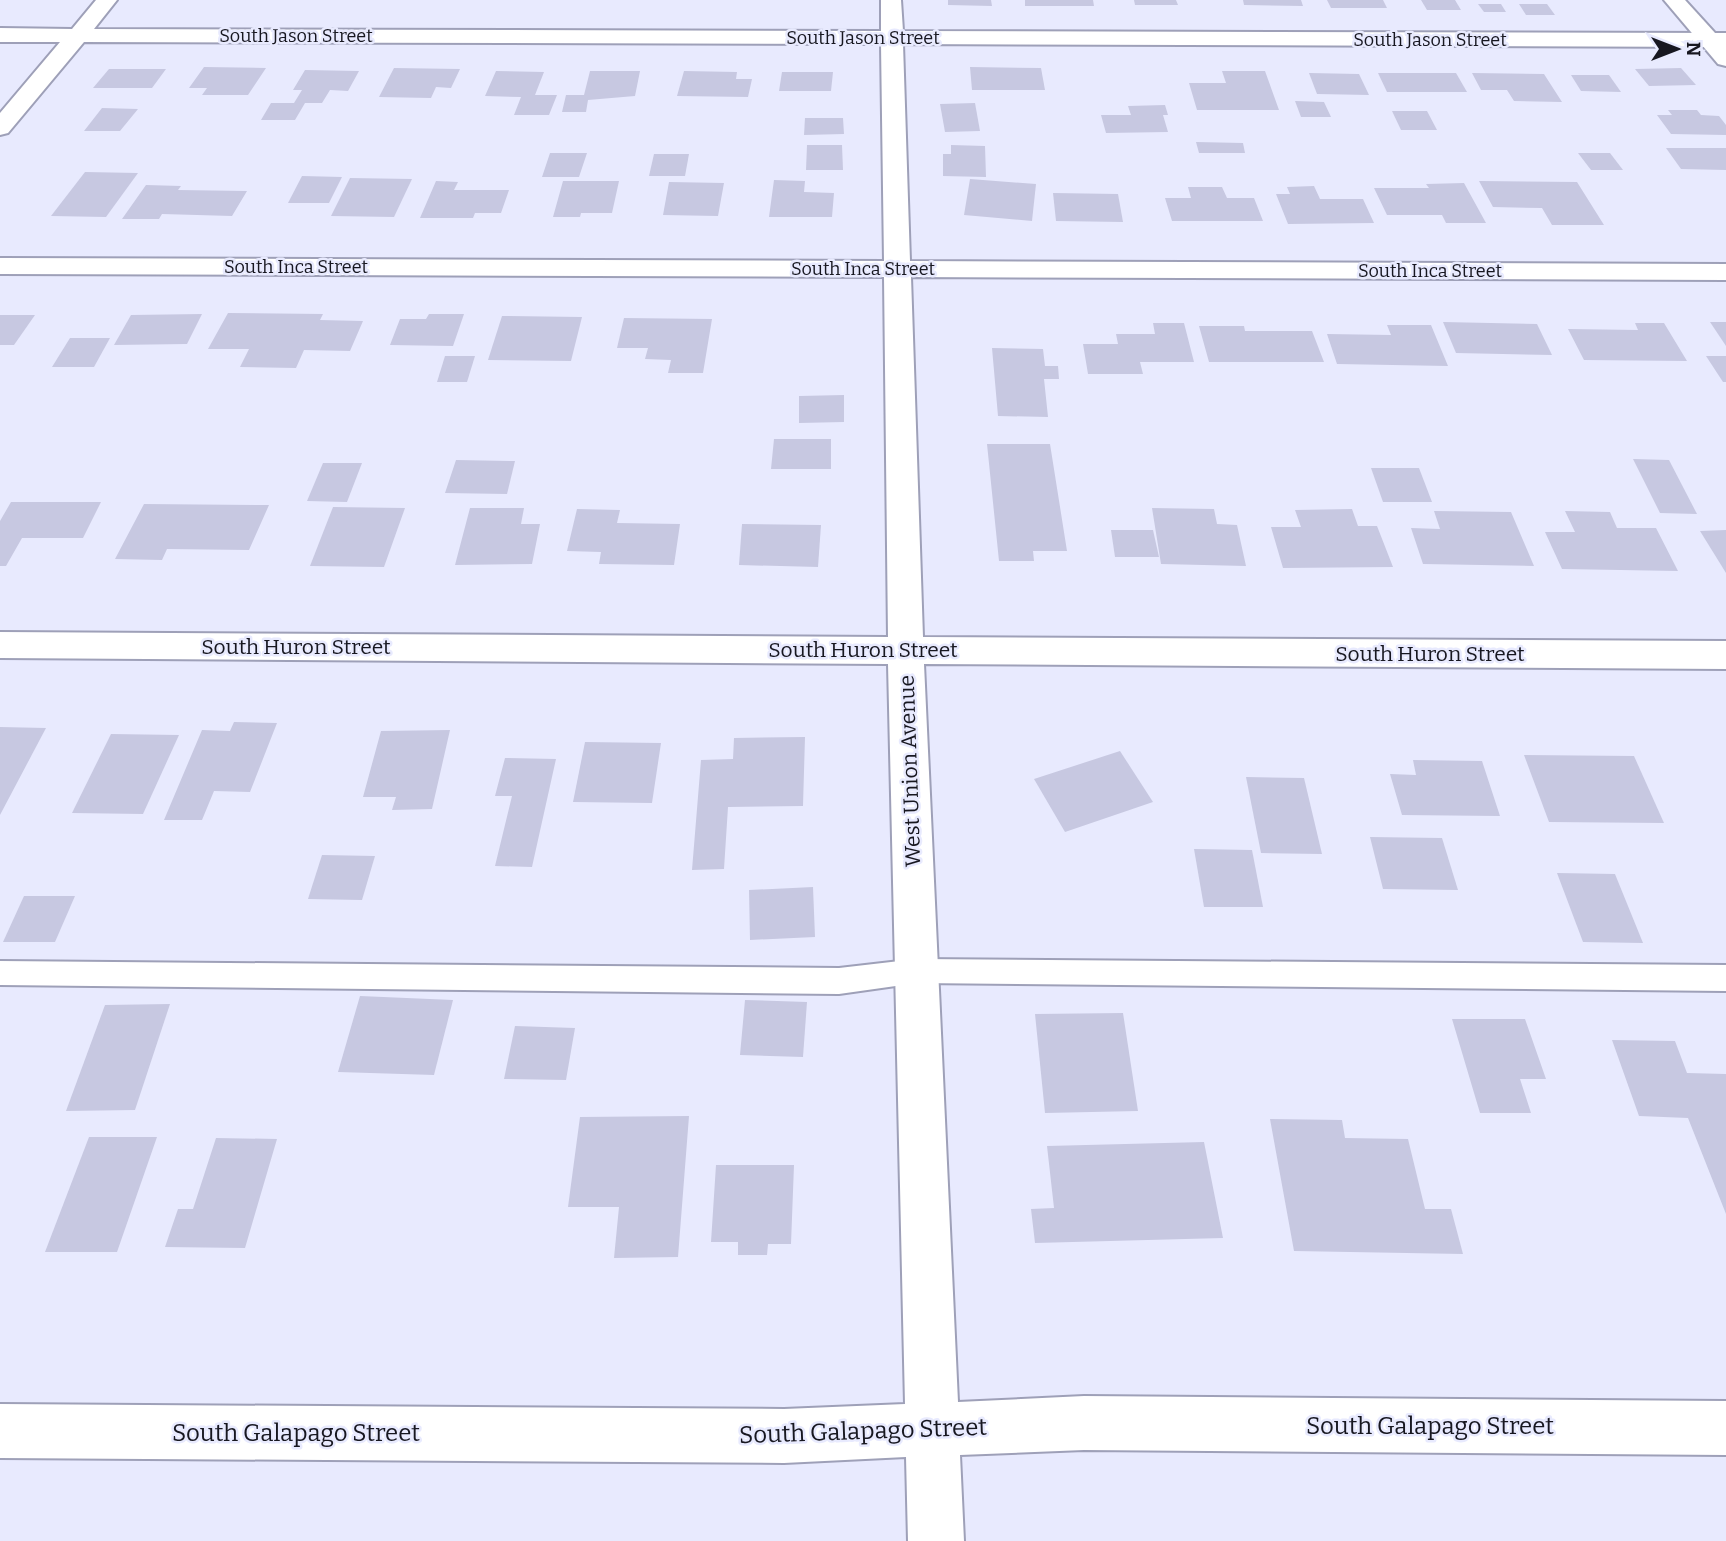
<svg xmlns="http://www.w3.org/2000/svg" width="1726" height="1541" font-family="Bitter,serif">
<rect width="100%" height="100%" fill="#e8eafe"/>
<!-- building -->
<g fill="#c7c8e1">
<path d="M948,0H991L992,6L948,5Z"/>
<path d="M1025,0H1093L1094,6H1025Z"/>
<path d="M1134,0H1176L1178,5H1135Z"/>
<path d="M1243,0H1301L1303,6L1244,5Z"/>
<path d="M1327,0H1383L1387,8H1331Z"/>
<path d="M1421,0H1455L1461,10H1427Z"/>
<path d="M1478,4H1501L1506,12H1484Z"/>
<path d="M1519,4H1547L1555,15H1526Z"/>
<path d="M204,67L266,68L248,95H202L207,88H189Z"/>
<path d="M970,67L1041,68L1045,90H972Z"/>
<path d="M394,68L460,69L451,88L436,87L431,98L379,97Z"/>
<path d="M1681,68L1696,85L1649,86L1635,69Z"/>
<path d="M109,69H166L152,88H93Z"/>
<path d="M305,70L359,71L348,91L330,90L322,103H305L295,120H261L271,103H294L302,90H293Z"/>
<path d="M496,71L544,72L535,95H557L549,115H514L521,97L485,96Z"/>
<path d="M590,71H640L635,96L588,100L586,112H562L566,95H584Z"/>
<path d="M684,71L737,72L736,79H752L748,97L677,96Z"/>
<path d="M1222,71H1265L1279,110H1197L1189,83H1226Z"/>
<path d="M782,72H833L831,91H779Z"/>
<path d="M1309,73L1359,74L1369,95L1317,94Z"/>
<path d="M1378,73H1456L1467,92H1387Z"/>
<path d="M1472,73L1544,74L1562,102L1514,101L1507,90H1481Z"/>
<path d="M1571,75H1609L1621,92L1581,91Z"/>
<path d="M1295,101L1324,102L1331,117H1301Z"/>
<path d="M975,103L980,131L945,132L940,104Z"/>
<path d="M1165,105L1168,115H1163L1168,132L1106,133L1101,115H1131L1128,106Z"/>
<path d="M102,108L138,109L120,131H84Z"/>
<path d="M1668,110H1697L1701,115L1719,116L1726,125V135L1671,134L1657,115H1672Z"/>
<path d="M1392,111H1427L1437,130H1401Z"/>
<path d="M805,118H843L844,134L804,135Z"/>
<path d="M1196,142L1243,143L1245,153H1199Z"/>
<path d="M807,145H842L843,170H806Z"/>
<path d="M951,145L985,146L986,177L943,176V154H951Z"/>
<path d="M1666,148H1726V170L1681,169Z"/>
<path d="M550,153H587L579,177H542Z"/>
<path d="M1578,153H1610L1623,170H1591Z"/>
<path d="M654,154H689L685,176H649Z"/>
<path d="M85,172L138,173L106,217L51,216Z"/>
<path d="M302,176L342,177L329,203H288Z"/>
<path d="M350,178L412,179L394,217L331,216Z"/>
<path d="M970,179L1036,184L1032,221L964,215Z"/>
<path d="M774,180L805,181L804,192L834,193L832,217H769Z"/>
<path d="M436,181L458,182L454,190H509L501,213H475L473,218H420Z"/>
<path d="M563,181H619L612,213H581L580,217H553Z"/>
<path d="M1479,181L1577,182L1604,225H1552L1542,208L1493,207Z"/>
<path d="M669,182L724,183L718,216L663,215Z"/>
<path d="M1464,183L1486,223H1446L1442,215H1387L1374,188H1429L1426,184Z"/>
<path d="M146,185L181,186L178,190L247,191L232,216L162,214L159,219H122Z"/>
<path d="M1314,186L1320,199H1363L1374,223L1288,224L1276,194H1290L1287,187Z"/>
<path d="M1188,187H1222L1227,198H1254L1263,221H1172L1165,198H1191Z"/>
<path d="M1053,193L1118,194L1123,222L1056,221Z"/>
<path d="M228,313L323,314L320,320L363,321L350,351L304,350L296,368L240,367L249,349H208Z"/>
<path d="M202,314L187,344L114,345L131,315Z"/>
<path d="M429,314H464L453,346L390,345L400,319H426Z"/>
<path d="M0,315H35L14,345H0Z"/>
<path d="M502,316L582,317L571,361L488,360Z"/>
<path d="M624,318L712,319L703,373H668L671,360L645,359L648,348H617Z"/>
<path d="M1443,322L1537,324L1552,355L1456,353Z"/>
<path d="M1710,322H1726V346Z"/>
<path d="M1153,323H1184L1194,362H1140L1143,374H1088L1083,344H1118L1116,334H1155Z"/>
<path d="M1635,323H1664L1687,361L1584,360L1568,329L1638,330Z"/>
<path d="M1387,325H1431L1448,366L1337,364L1327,334L1391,335Z"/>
<path d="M1199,326H1244L1245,331H1312L1324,362H1209Z"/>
<path d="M70,338H110L94,367H52Z"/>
<path d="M992,348L1043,349L1045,366H1058L1059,379H1044L1048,417L998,416Z"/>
<path d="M445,356H475L467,382H437Z"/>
<path d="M1706,356H1726V382H1723Z"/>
<path d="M844,395V422L799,423V396Z"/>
<path d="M774,439H831V469H771Z"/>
<path d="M987,444H1050L1067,551H1033L1034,561H999Z"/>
<path d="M1633,459L1669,460L1697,514L1660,513Z"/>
<path d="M456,460L515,461L507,494L445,493Z"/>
<path d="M323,463H362L347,502L307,501Z"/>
<path d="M1371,468H1419L1432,502H1383Z"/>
<path d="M11,502H101L83,538H22L6,566H0V521Z"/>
<path d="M144,504L269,505L249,550L167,549L162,560L115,559Z"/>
<path d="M333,507L405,508L384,567L310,566Z"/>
<path d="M470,508H524L521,524H540L532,564L455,565Z"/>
<path d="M1152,508L1214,509L1217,524L1237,525L1246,566L1161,564Z"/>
<path d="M577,509L620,510L617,523L680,524L674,565L599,564L601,552L567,551Z"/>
<path d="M1352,509L1358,526H1377L1393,567L1283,568L1271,527H1301L1295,510Z"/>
<path d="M1434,511L1511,512L1534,566L1423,564L1411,528L1440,529Z"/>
<path d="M1565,511L1610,512L1617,528H1656L1678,571L1562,569L1545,532H1575Z"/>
<path d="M742,524L821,525L818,567L739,565Z"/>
<path d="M1111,530H1153L1159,557H1115Z"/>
<path d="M1726,530V573L1700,531Z"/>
<path d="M234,722L277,723L250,792L214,791L202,820H164L202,730L230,731Z"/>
<path d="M0,727L46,728L0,815Z"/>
<path d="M450,730L432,809L392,810L396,797H363L381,731Z"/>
<path d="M111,734L179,735L143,814L72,813Z"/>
<path d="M805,737L803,806L728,807L724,869L692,870L701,760L733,759L734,738Z"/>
<path d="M585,742L661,743L652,803L573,802Z"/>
<path d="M1120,751L1153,802L1065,832L1034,779Z"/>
<path d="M1524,755L1634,756L1664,823L1549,822Z"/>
<path d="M505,758L556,759L532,867L495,866L512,796H495Z"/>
<path d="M1413,760L1482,761L1500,816L1402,815L1390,774L1416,775Z"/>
<path d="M1246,777L1304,778L1322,854L1261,853Z"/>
<path d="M1370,837L1442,838L1458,890L1383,889Z"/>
<path d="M1194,849L1252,850L1263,907H1204Z"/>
<path d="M322,855L375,856L362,900L308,899Z"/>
<path d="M1557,873L1615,874L1643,943L1583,942Z"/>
<path d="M813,887L815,937L750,940L749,890Z"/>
<path d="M24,896H75L55,942H3Z"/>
<path d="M360,996L453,1000L434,1075L338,1072Z"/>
<path d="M745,1000L807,1002L803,1057L740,1055Z"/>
<path d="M170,1004L135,1110L66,1111L105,1005Z"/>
<path d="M1123,1013L1138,1111L1045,1113L1035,1014Z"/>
<path d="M1452,1019H1525L1546,1079H1520L1531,1113H1480Z"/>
<path d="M515,1026L575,1028L566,1080L504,1079Z"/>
<path d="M1612,1040L1675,1041L1687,1073L1726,1074V1214L1688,1118L1639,1116Z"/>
<path d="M689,1116L678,1257L614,1258L619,1207H568L580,1117Z"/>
<path d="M1270,1119L1342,1120L1345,1138L1408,1139L1425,1209H1451L1463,1254L1294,1251Z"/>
<path d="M89,1137H157L117,1252H45Z"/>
<path d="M216,1138L277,1139L245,1248L165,1247L178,1209H193Z"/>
<path d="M1204,1142L1223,1238L1035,1243L1031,1209L1054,1208L1047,1146Z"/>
<path d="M716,1165H794L791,1244H768L767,1255H738V1242H711Z"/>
</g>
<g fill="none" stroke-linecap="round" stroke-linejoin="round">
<!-- lane casing -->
<g stroke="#9ea0b8" stroke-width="4">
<path id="lane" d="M917,959L1726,965V991L917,983L839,994L0,985V961L839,968Z"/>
</g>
<!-- street casing -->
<g stroke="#9ea0b8" stroke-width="4">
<path id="street" d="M96,0H117L94,29L881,31V0H901L903,31L1726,33V47L903,44L910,261L1726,264V280L911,277L923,637L1726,641V669L924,664L958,1402L1084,1396L1726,1401V1455L1084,1450L960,1455L964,1541H908L906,1457L784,1463L0,1458V1404L784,1409L905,1404L888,664L0,658V632L888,637L884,277L0,274V258L884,261L881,44L84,42L8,133L0,135V113L60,42H0V28L72,29Z"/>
</g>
<!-- secondary casing -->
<g stroke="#9ea0b8" stroke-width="4">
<path id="secondary" d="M1664,0H1685L1726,45V66L1718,64Z"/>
</g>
<!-- lane -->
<use href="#lane" fill="#fff" fill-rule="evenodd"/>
<!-- street -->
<use href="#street" fill="#fff" fill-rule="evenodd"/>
<!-- secondary -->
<use href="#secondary" fill="#fff" fill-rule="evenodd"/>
</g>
<g text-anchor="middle" stroke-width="5" stroke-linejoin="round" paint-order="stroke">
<!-- far-street labels -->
<g font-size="18" fill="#171720" stroke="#e8eafe">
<text x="296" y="42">South Jason Street</text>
<text x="863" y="44">South Jason Street</text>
<text x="1430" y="46">South Jason Street</text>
<text x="296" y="273">South Inca Street</text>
<text x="863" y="275">South Inca Street</text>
<text x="1430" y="277">South Inca Street</text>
</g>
<!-- street labels -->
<g font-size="21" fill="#171720" stroke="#e8eafe">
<text x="296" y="654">South Huron Street</text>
<text x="863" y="657">South Huron Street</text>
<text x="1430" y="661">South Huron Street</text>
<text transform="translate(910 771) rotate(-92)" y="7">West Union Avenue</text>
</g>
<!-- near-street labels -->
<g font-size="24" fill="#171720" stroke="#e8eafe">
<text x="1430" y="1434">South Galapago Street</text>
<text transform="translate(863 1431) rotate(-2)" y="8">South Galapago Street</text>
<text x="296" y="1441">South Galapago Street</text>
</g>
</g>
<!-- north arrow -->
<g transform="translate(1677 49) rotate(90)" stroke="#e8eafe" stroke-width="5" paint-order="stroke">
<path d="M0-5L12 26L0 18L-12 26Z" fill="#171720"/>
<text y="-10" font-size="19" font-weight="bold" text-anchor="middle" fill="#171720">N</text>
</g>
</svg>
